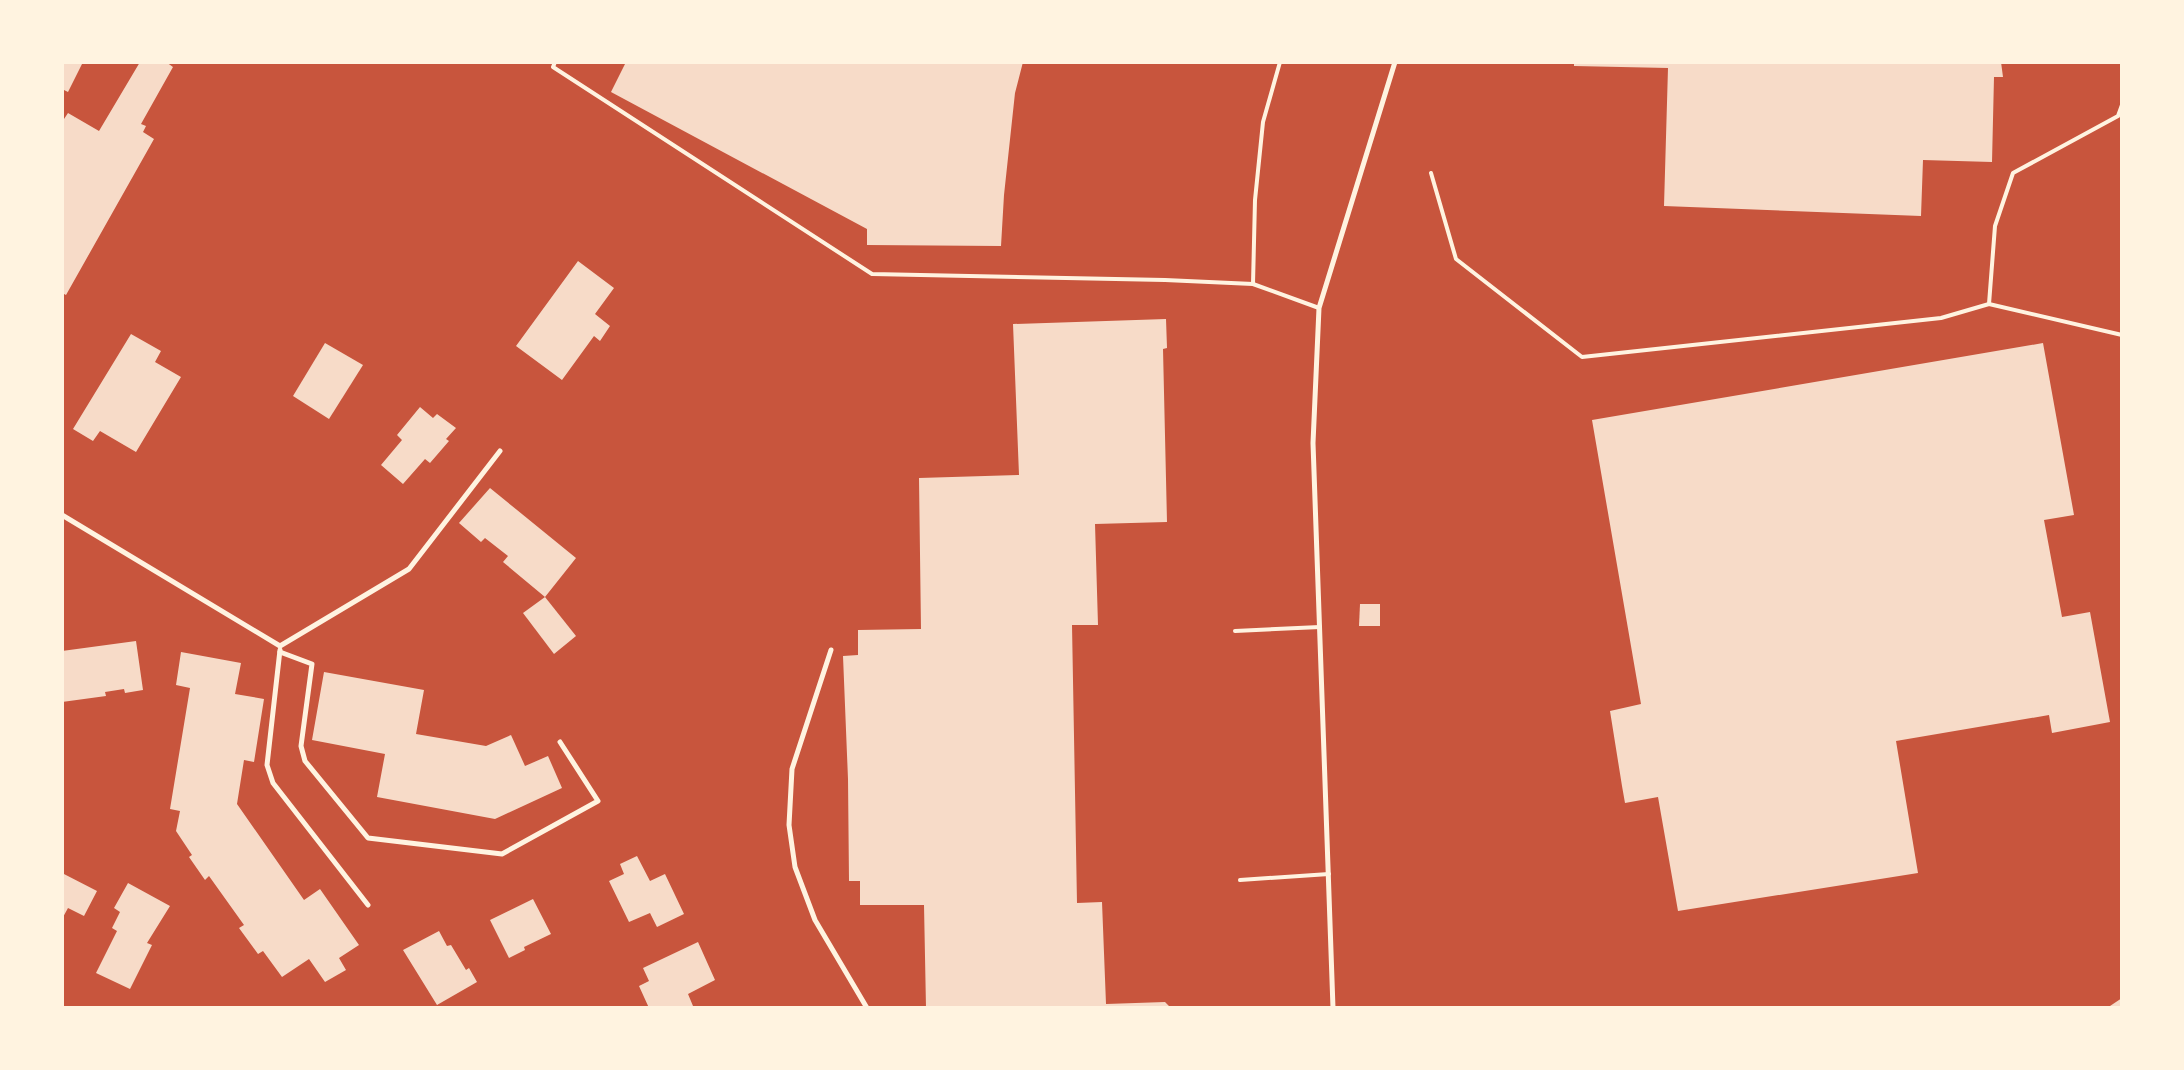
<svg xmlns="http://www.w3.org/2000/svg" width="2184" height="1070" font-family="Manrope,sans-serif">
<rect width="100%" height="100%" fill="#c8553d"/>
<!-- building -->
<g fill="#f7dbc8">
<path d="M62,62H83L68,92L62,89Z"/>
<path d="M140,62H166L173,67L141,124L146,126L143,132L154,139L66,295L62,293V122L68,113L99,131Z"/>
<path d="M626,62H1023L1015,93L1004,195L1001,246L867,245V229L611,92Z"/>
<path d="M1574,62H2001L2003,77H1994L1992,162L1923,160L1921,216L1664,206L1668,68L1574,66Z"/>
<path d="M578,261L614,288L595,314L610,326L600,341L594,336L562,380L516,346Z"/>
<path d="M1166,319L1167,348L1163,349L1167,522L1095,524L1098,625H1072L1077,903L1102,902L1106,1004L1165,1002L1171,1008H926L924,905H860V881H849L848,779L843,656L858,655V630L921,629L919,478L1019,475L1013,324Z"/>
<path d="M131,334L161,351L155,362L181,377L136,452L100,431L93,441L73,429Z"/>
<path d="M325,343L363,365L329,419L293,396Z"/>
<path d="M2043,343L2074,515L2044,520L2062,617L2090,612L2110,722L2052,733L2049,715L1896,741L1918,873L1678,911L1658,797L1625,803L1622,786L1610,711L1641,704L1592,420Z"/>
<path d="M420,407L433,418L437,414L456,428L446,439L449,441L430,463L425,459L403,484L381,465L402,440L397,435Z"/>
<path d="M490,488L576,558L545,597L503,562L508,556L485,538L481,542L459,523Z"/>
<path d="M545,597L576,636L554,654L523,613Z"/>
<path d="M1360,604H1380V626H1359Z"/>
<path d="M136,641L143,690L125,693L124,689L105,692L106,696L62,702V651Z"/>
<path d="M181,652L241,663L235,694L264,699L254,762L244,760L237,804L304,900L320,889L359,945L339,958L346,970L325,982L309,959L282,977L263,951L258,954L239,928L244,925L209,876L205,880L189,857L192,855L176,831L180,811L170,809L190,688L176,685Z"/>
<path d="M324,672L424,690L416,734L486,746L511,735L525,766L548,756L562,788L495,819L377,797L385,754L312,740Z"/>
<path d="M637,856L650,881L665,874L684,914L657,927L650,913L629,922L609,881L624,874L620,864Z"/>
<path d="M62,873L97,891L84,916L68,908L62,919Z"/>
<path d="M128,883L170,906L147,943L152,945L130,989L96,973L117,931L112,928L120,912L114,908Z"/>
<path d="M533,899L551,934L524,947L525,950L509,958L490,920Z"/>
<path d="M439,931L447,946L451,945L466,970L469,968L477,982L437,1005L403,950Z"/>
<path d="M698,942L715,980L688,994L693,1006L690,1008H649L639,986L649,981L643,968Z"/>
<path d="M2122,998V1008H2107Z"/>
</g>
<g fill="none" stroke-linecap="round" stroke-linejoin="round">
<!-- service -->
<g stroke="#fff3e0" stroke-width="4">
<path d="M555,62L553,67L872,274L1165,280L1253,284"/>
<path d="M1280,62L1263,122L1255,200L1253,284L1319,308"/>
<path d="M1431,173L1456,259L1582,357L1941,318L1989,304L1995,226L2013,173L2118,116L2122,105"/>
<path d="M1989,304L2122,335"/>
<path d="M1235,631L1320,627"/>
<path d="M1240,880L1329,874"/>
</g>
<!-- minor -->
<g stroke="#fff3e0" stroke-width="5">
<path d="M62,515L280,646L409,569L500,451"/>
<path d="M280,650L267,765L273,783L368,905"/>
<path d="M831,650L792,769L789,825L795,867L815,920L867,1008"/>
<path d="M280,652L312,664L301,746L305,761L368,838L502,854L598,801L560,742"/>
<path d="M1333,1008L1313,443L1319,308L1395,62"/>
</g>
</g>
<!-- border -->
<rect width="2184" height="1070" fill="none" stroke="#fff3e0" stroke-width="128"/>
</svg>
